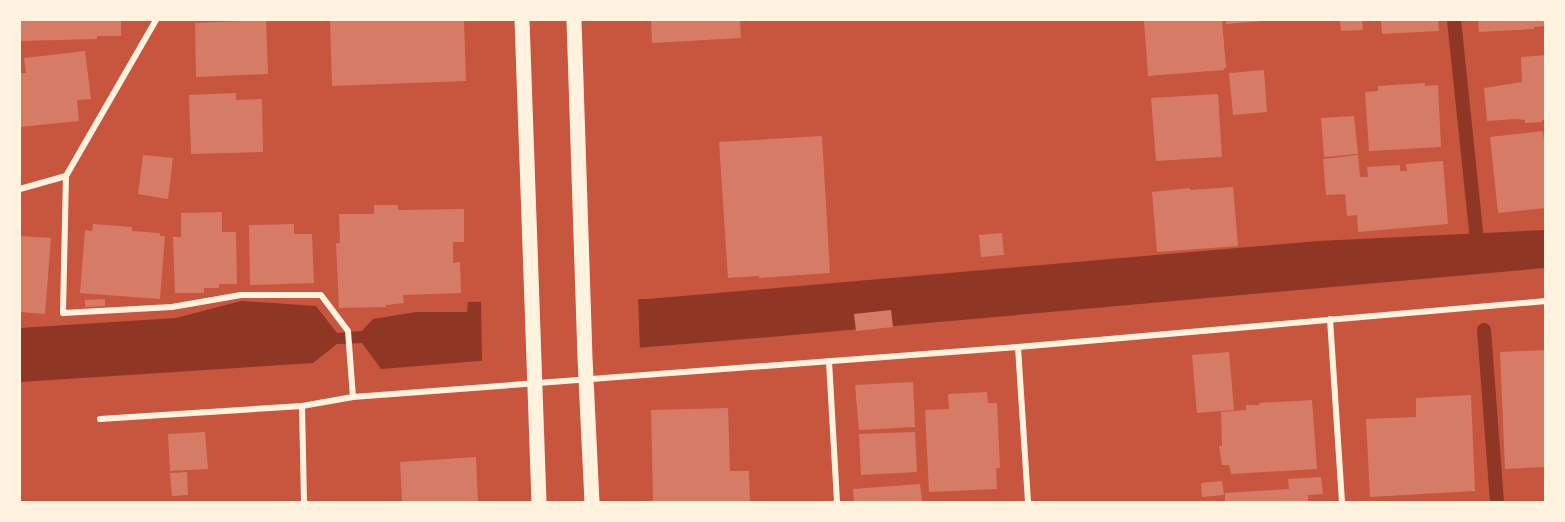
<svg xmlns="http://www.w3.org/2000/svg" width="1565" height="522" font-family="'DM Sans',sans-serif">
<rect width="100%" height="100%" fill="#c8553d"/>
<!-- water -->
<path fill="#8f3625" d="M1545,230V268L770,337L381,369L362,343L337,344L313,363L20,382V328L176,318L241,301L316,306L337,333L362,331L373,319L416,312H467L468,302L648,299L1318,241Z"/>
<!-- pier -->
<path fill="#c8553d" d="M638,296L640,351L482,364L481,299Z"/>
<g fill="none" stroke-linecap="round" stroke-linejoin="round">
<!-- stream -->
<g stroke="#8f3625" stroke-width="14">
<path d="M1454,20L1478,250"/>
<path d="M1484,330L1497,502"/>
</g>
</g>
<!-- building -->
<g fill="#d67c66">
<path d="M20,20H121V36H97V39L20,41Z"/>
<path d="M266,20L268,74L196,77L195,23Z"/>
<path d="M330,20H464L466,81L332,86Z"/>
<path d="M651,20H740L741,38L652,43Z"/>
<path d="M1144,20H1222L1226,68H1224V70L1148,76Z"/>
<path d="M1226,20H1264V21L1226,24Z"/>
<path d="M1340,20H1362L1363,30L1341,31Z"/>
<path d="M1381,20H1438L1439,31L1382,34Z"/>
<path d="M1478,20H1545L1546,26L1534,27V29L1479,32Z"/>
<path d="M85,51L91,99L77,100L79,121L20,127V73H26L24,58Z"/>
<path d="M1546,55V120H1542V122L1525,123V120L1517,119L1487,121L1484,88L1522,82L1521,57Z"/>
<path d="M1264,70L1267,112L1233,115L1229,73Z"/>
<path d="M1425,83V86L1438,85L1441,147L1369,151L1365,92L1378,91V86Z"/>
<path d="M236,93V100L262,99L263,152L191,154L189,95Z"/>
<path d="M1218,94L1222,157L1156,161L1151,98Z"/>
<path d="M1354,116L1358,154L1324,157L1321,118Z"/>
<path d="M1543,131L1546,160V208L1498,213L1490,137Z"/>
<path d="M822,136L830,273L759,278V276L728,278L719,142Z"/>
<path d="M143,155L173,158L168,199L138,194Z"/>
<path d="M1358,155L1360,177H1368L1367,167L1400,165V171H1407L1406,164L1443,161L1448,224L1358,232L1357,215L1347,216L1345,194L1326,195L1323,159Z"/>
<path d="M1233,187L1238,246L1157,252L1152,192L1190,188V190Z"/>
<path d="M374,205H398V210L464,209V242H453V263L460,262L461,293L403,295L404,303L386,305V307L339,308L336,243H340L339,214H374Z"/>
<path d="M222,212V232H236L237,284H219V288H204V293H175L173,237H181V213Z"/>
<path d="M93,224L132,227V231L160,233V236H165L160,299L80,293L85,230L92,231Z"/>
<path d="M294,224V234H312L314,283L250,285L249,225Z"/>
<path d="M1002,233L1004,255L981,257L979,235Z"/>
<path d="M20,236L51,238L45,314L20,312Z"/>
<path d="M105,299V306L85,307V300Z"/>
<path d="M891,310L893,327L856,331L854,314Z"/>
<path d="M1546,350V467L1505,469L1500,352Z"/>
<path d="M1229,352L1234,410L1197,413L1192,355Z"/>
<path d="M913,382L915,427L859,430L855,385Z"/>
<path d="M987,392L988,403H997L1000,468H996L997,489L929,492L925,410L949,409L948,394Z"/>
<path d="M1471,395L1475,491L1370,497L1366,419L1416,417V398Z"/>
<path d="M1312,400L1317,469L1231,474L1229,465H1222L1219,446H1222L1221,412L1246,410V405H1259V403Z"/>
<path d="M728,408L730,471H749L750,502H653L651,410Z"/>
<path d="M205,432L208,469L170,471L168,434Z"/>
<path d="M915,432L917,472L861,475L859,434Z"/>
<path d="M476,457L478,502H402L400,462Z"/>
<path d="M187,472L188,495L172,496L170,473Z"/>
<path d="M1321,477L1323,494L1308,495V502H1225V493L1289,489L1288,479Z"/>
<path d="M1222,481L1224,495L1202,497L1201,483Z"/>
<path d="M920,484L922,502H854L853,489Z"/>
</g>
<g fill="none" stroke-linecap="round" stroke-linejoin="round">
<!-- minor -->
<g stroke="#fff3e0" stroke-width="6">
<path d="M156,20L66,176L63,313L172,307L241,295H321L348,331L353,397"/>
<path d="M20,189L66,176"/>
<path d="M1330,319L1342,502"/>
<path d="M1018,347L1028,502"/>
<path d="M829,361L837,502"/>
<path d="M302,406L304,502"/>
<path d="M100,419L302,406L353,397L1018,347L1546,301"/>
</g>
<!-- primary -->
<g stroke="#fff3e0" stroke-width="15">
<path d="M522,20L539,502"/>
<path d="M574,20L585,358L592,502"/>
</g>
</g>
<!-- border -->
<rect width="1565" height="522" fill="none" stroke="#fff3e0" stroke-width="42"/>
</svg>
